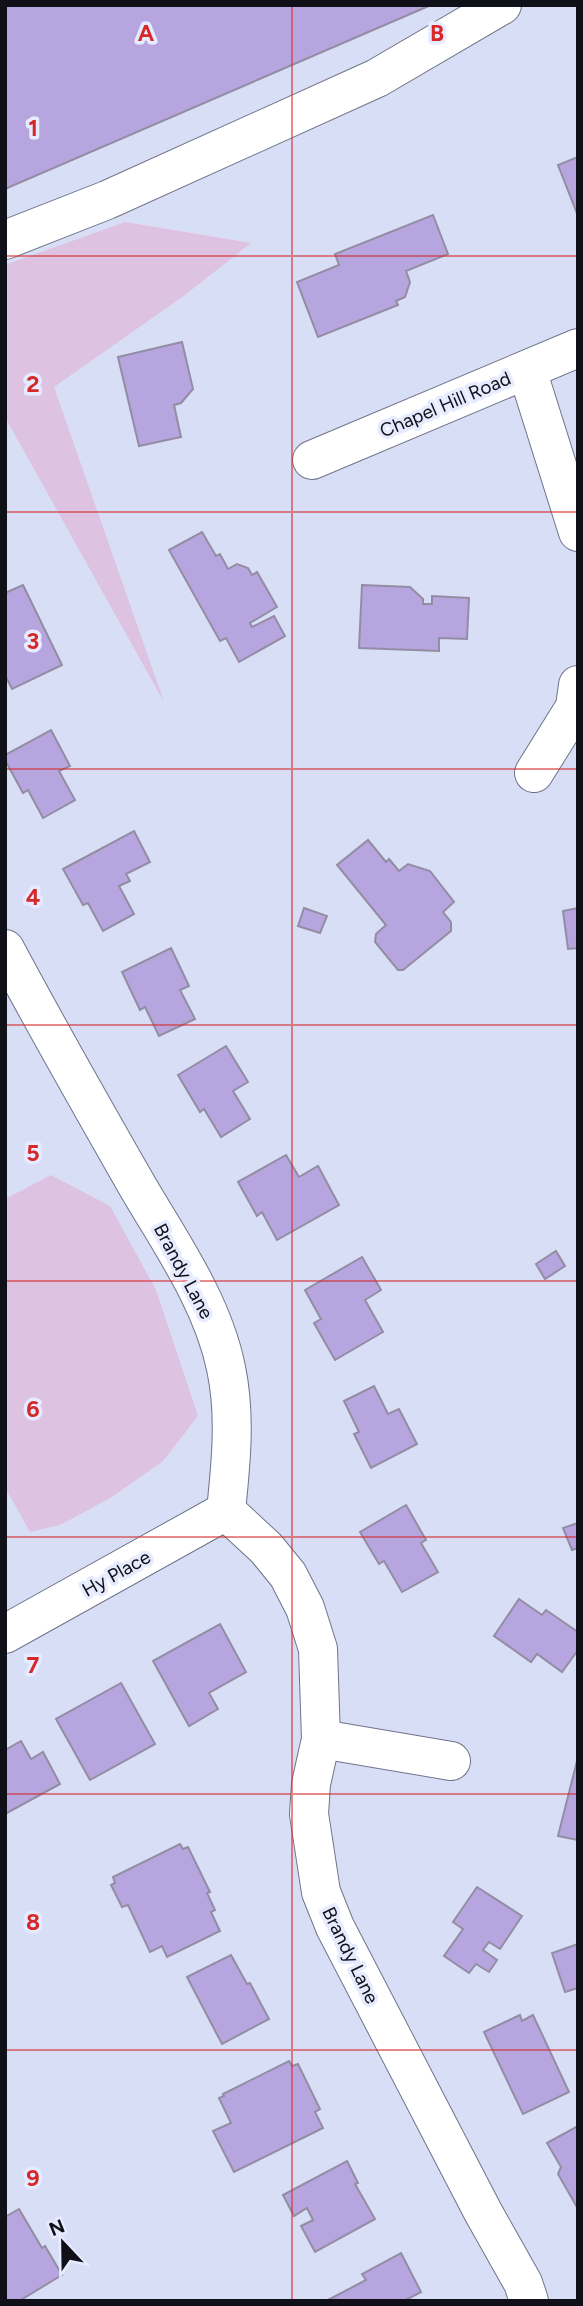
<svg xmlns="http://www.w3.org/2000/svg" width="583" height="2306" font-family="Figtree,sans-serif">
<rect width="100%" height="100%" fill="#d8def6"/>
<!-- green -->
<g fill="#ddc2e1">
<path d="M125,222L251,243L185,295L54,387L164,702L5,417V265Z"/>
<path d="M51,1175L110,1206L156,1290L198,1416L163,1461L112,1497L60,1525L30,1532L5,1487V1199Z"/>
</g>
<!-- building -->
<g fill="#b7a5df" stroke="#938da3" stroke-width="2">
<path d="M5,5H431L5,189Z"/>
<path d="M578,157V216L558,165Z"/>
<path d="M433,215L448,254L406,271L410,282L405,297L396,301L398,305L318,337L297,282L339,265L335,254Z"/>
<path d="M182,342L193,389L181,403L174,405L181,437L139,446L118,357Z"/>
<path d="M202,532L216,556L220,554L228,569L237,564L248,568L252,575L257,572L277,607L250,623L252,627L274,616L285,636L239,662L226,638L220,641L169,550Z"/>
<path d="M23,585L62,665L12,689L5,675V593Z"/>
<path d="M362,585L410,587L423,599V604H432V596L469,598L467,639L439,638V651L359,648Z"/>
<path d="M51,730L70,766L59,771L75,800L43,818L28,790L23,793L5,760V755Z"/>
<path d="M134,831L150,862L126,874L130,881L119,886L134,914L103,931L88,903L83,905L63,869Z"/>
<path d="M368,840L386,862L389,859L399,871L408,864L430,871L454,902L443,912L451,922V931L403,970H398L375,942L376,934L386,925L337,865Z"/>
<path d="M304,908L327,916L320,933L298,926Z"/>
<path d="M578,908V948L568,949L563,911Z"/>
<path d="M171,948L189,986L180,990L195,1019L159,1036L145,1007L140,1010L122,972Z"/>
<path d="M226,1046L248,1082L233,1091L250,1119L221,1137L204,1109L200,1112L178,1075Z"/>
<path d="M286,1155L299,1177L318,1166L339,1205L277,1240L262,1212L257,1216L238,1182Z"/>
<path d="M556,1251L565,1266L545,1279L536,1264Z"/>
<path d="M362,1257L381,1290L365,1300L383,1332L335,1360L314,1323L321,1319L305,1290Z"/>
<path d="M374,1386L388,1414L399,1409L417,1444L371,1468L354,1434L359,1432L344,1401Z"/>
<path d="M406,1505L426,1540L421,1543L438,1572L402,1592L384,1561L379,1564L360,1532Z"/>
<path d="M578,1523V1548L572,1550L563,1528Z"/>
<path d="M519,1599L542,1615L546,1610L578,1632V1650L562,1672L537,1654L531,1662L494,1636Z"/>
<path d="M220,1624L246,1672L209,1693L218,1709L189,1726L153,1661Z"/>
<path d="M121,1683L155,1744L90,1780L56,1719Z"/>
<path d="M21,1741L31,1759L43,1752L60,1784L5,1814V1750Z"/>
<path d="M578,1757V1840L558,1836Z"/>
<path d="M180,1844L183,1849L188,1847L210,1892L207,1893L215,1910L211,1912L220,1931L167,1957L162,1946L150,1952L128,1905L122,1907L111,1885L115,1883L113,1877Z"/>
<path d="M477,1887L522,1916L500,1949L489,1942L483,1950L497,1960L489,1972L476,1964L469,1973L444,1956L463,1929L453,1922Z"/>
<path d="M578,1944V1988L565,1992L552,1953Z"/>
<path d="M231,1955L247,1984L250,1983L269,2019L222,2044L187,1977Z"/>
<path d="M520,2015L522,2021L533,2015L569,2092L523,2114L484,2032Z"/>
<path d="M289,2061L292,2066L298,2064L320,2109L315,2112L323,2128L234,2172L213,2131L231,2123L219,2098L224,2096L223,2094Z"/>
<path d="M576,2127L578,2130V2209L558,2174L561,2167L547,2143Z"/>
<path d="M347,2161L358,2183L355,2184L375,2219L315,2252L301,2226L313,2220L307,2208L294,2216L283,2195Z"/>
<path d="M19,2209L42,2248L45,2246L62,2275L19,2301H5V2217Z"/>
<path d="M401,2253L421,2292L404,2301H326L366,2280L362,2274Z"/>
</g>
<g fill="none" stroke-linecap="round" stroke-linejoin="round">
<!-- minor casing -->
<g stroke="#6f7489" stroke-width="40">
<g id="minor">
<path d="M5,240L107,200L377,78L502,5"/>
<path d="M527,370L578,532"/>
<path d="M312,460L578,348"/>
<path d="M534,773L575,707L578,685"/>
<path d="M5,949C47,1028 91,1105 135,1182C169,1241 212,1300 226,1368C236,1415 231,1463 226,1511"/>
<path d="M226,1511L266,1548L288,1575L305,1608L318,1649L321,1739L311,1784L309,1814L321,1892L335,1927L483,2212L523,2283L529,2301"/>
<path d="M5,1634L226,1511"/>
<path d="M321,1739L451,1761"/>
</g>
</g>
<!-- minor -->
<use href="#minor" stroke="#fff" stroke-width="38"/>
</g>
<!-- grid -->
<path fill="none" stroke="#d62828" stroke-width="2" stroke-opacity="0.55" d="M292,5V2301M5,256H578M5,512H578M5,769H578M5,1025H578M5,1281H578M5,1537H578M5,1794H578M5,2050H578"/>
<g text-anchor="middle" stroke-width="7" stroke-linejoin="round" paint-order="stroke">
<!-- street labels -->
<g font-size="19" fill="#0f1018" stroke="#e7ebff">
<text transform="translate(445 404) rotate(-23)" y="7">Chapel Hill Road</text>
<text transform="translate(184 1271) rotate(62)" y="7">Brandy Lane</text>
<text transform="translate(116 1573) rotate(-29)" y="7">Hy Place</text>
<text transform="translate(351 1955) rotate(64)" y="7">Brandy Lane</text>
</g>
</g>
<g font-size="23" text-anchor="middle" font-weight="bold" fill="#d62828" stroke="#e7ebff" stroke-width="7" stroke-linejoin="round" paint-order="stroke">
<text x="146" y="41">A</text>
<text x="437" y="41">B</text>
<text x="33" y="136">1</text>
<text x="33" y="392">2</text>
<text x="33" y="649">3</text>
<text x="33" y="905">4</text>
<text x="33" y="1161">5</text>
<text x="33" y="1417">6</text>
<text x="33" y="1673">7</text>
<text x="33" y="1930">8</text>
<text x="33" y="2186">9</text>
</g>
<!-- border -->
<rect width="583" height="2306" fill="none" stroke="#0f1018" stroke-width="14"/>
<!-- north arrow -->
<g transform="translate(63 2243) rotate(338)" stroke="#e7ebff" stroke-width="5" paint-order="stroke">
<path d="M0-5L12 26L0 18L-12 26Z" fill="#0f1018"/>
<text y="-10" font-size="19" font-weight="bold" text-anchor="middle" fill="#0f1018">N</text>
</g>
</svg>
